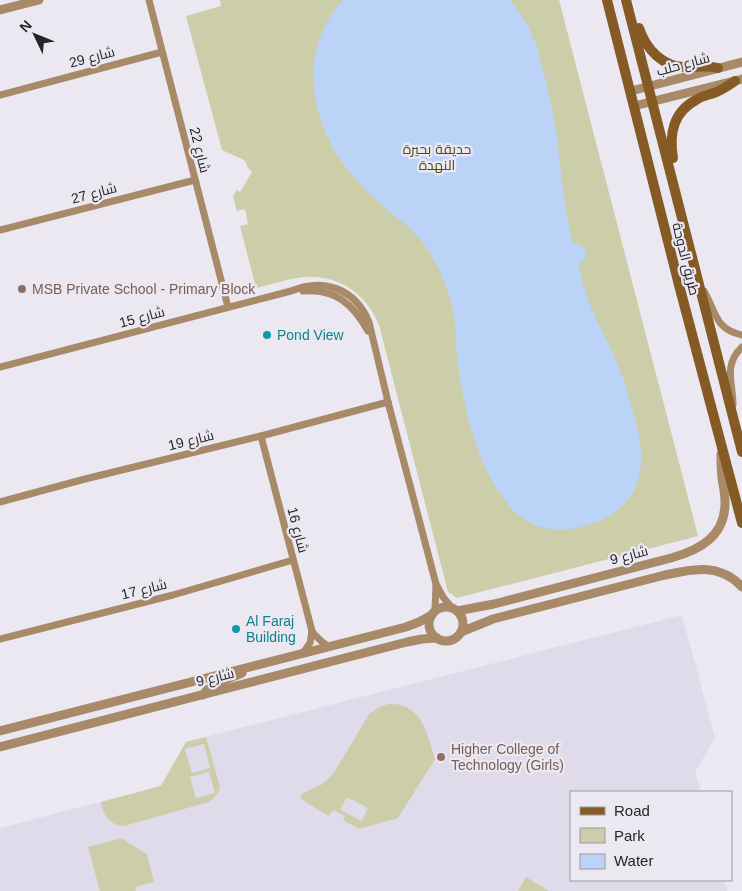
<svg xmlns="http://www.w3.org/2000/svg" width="742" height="891" font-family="Helvetica,Cairo,sans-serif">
<rect width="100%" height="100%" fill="#ebe8f1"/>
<!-- built -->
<path fill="#e0dbeb" d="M682,615L715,738L695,772L701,792H571V880H725L727,891H0V828L161,786L186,742Z"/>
<!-- green -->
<g fill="#cbcea8" fill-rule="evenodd">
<path d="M220,0H559L698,536L457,598L448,592L379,325C367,295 340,275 306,277C290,278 273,284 256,288L240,226L248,224L245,209L237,211L233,196L237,190L240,192L252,172C246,167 248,165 244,160L222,150L186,16L221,6Z"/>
<path d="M388,704C422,702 427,734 435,759L398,818L359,829L343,820L345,816L333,810L328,816L301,799V794L321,785L330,777L337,768L369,714L378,708ZM347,797L368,808L362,821L340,810Z"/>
<path d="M206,737L220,787C218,794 215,798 209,802L124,826C110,825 102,815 101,802L161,786L186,742ZM204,744L210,768L192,773L185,749ZM209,772L215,793L196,798L190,777Z"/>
<path d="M121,838L147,854L154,882L135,887L136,891H100L88,847Z"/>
<path d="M526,877L549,891H518Z"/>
</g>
<!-- water -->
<path fill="#bcd3f8" d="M343,0H510L520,13L529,27L538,50L548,90L556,130L564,200L572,242L584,247L586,257L578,266C580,271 581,278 583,284C586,294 590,305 594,315C605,337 616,358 624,381C627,390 629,399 632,408C648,460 648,506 588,525C563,533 536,532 516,513C480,478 464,412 458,363C456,351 456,338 455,325C454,309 449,293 443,279C437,264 429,249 419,238C410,228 400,220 390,212C377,201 363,188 352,175C310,126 296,51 343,0Z"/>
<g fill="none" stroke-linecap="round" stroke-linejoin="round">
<!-- minor -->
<g stroke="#a88968" stroke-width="7">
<path d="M149,0L228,307"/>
<path d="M0,95L162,52"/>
<path d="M0,230L195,180"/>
<path d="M303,291C335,288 353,304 368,331"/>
<path d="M704,291C716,311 714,329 742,335"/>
<path d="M0,367L291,291C324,277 355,289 369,322L388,402L436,584L443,597L452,608"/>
<path d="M733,405C733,383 723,365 742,347"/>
<path d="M261,436L312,631L310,643L303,653"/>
<path d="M0,502L85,479L261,436L388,402"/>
<path d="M435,610L436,585"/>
<path d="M312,632L321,641L328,646"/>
<path d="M0,639L173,595L293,560"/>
</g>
<!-- tertiary -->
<g stroke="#a88968" stroke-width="9">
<path d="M0,10L39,0"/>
<path d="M631,91L742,62"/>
<path d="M634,106L742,79"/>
<circle cx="446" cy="624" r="17"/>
<path d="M457,611L494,604L671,558C700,550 726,536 725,501C725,493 723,485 722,478C721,470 721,462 721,454"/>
<path d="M461,632L493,619L661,576C691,569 719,562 742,587"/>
<path d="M203,695C213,681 228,680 242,673"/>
<path d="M0,731L406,627L419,622L432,615"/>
<path d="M0,747L407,642L422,639L437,638"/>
</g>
<!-- secondary -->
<g stroke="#865a24" stroke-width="10">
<path d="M607,0L679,285L742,523"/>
<path d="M626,0L742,452"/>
<path d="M639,28C646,49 663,68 687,67C699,67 706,65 718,68"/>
<path d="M673,158C669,135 673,112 696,100C701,96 708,95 714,93C722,90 728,86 735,81"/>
</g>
</g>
<!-- markers -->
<g fill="#8d6e63" stroke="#ebe8f1" stroke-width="2">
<circle cx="22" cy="289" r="5"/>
<circle cx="441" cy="757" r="5"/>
</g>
<g fill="#0f9aa8" stroke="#ebe8f1" stroke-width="2">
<circle cx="267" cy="335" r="5"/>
<circle cx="236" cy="629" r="5"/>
</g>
<g text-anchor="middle" stroke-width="4.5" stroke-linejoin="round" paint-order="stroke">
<!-- street labels -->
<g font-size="14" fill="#262528" stroke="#ebe8f1">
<text transform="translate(92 57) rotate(-15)" y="5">شارع 29</text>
<text transform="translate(683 64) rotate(-15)" y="5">شارع حلب</text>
<text transform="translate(200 150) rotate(76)" y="5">شارع 22</text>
<text transform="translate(94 193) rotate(-15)" y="5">شارع 27</text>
<text transform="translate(686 259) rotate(76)" y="5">طريق الدوحة</text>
<text transform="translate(142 317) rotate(-15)" y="5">شارع 15</text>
<text transform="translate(191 440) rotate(-14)" y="5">شارع 19</text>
<text transform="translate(298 530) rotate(75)" y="5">شارع 16</text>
<text transform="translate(629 555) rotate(-15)" y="5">شارع 9</text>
<text transform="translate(144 589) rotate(-14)" y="5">شارع 17</text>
<text transform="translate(215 677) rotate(-14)" y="5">شارع 9</text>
</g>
<!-- park labels -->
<g font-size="14" fill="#4d4e0f" stroke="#ebe8f1">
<text x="437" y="154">حديقة بحيرة<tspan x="437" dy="16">النهدة</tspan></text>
</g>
<!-- education labels -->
<g font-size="14" fill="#785e54" stroke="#ebe8f1" text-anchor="start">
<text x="32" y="294">MSB Private School - Primary Block</text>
<text x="451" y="754">Higher College of<tspan x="451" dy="16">Technology (Girls)</tspan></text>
</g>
<!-- culture labels -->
<g font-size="14" fill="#0d838f" stroke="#ebe8f1" text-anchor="start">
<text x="277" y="340">Pond View</text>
<text x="246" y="626">Al Faraj<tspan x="246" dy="16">Building</tspan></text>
</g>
</g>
<!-- legend -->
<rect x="570" y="791" width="162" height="90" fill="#ebe8f1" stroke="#9c9aa1"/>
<rect x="580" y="807" width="25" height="8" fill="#865a24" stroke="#9c9aa1"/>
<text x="614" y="816" font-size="15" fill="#262528">Road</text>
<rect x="580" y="828" width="25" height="15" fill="#cbcea8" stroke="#9c9aa1"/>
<text x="614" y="841" font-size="15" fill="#262528">Park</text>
<rect x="580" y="854" width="25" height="15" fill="#bcd3f8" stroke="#9c9aa1"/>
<text x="614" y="866" font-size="15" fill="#262528">Water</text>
<!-- north arrow -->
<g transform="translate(35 35) rotate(313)" stroke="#ebe8f1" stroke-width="4" paint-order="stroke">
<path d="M0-4L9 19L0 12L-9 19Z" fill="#262528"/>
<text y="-8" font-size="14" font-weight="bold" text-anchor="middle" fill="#262528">N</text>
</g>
</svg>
